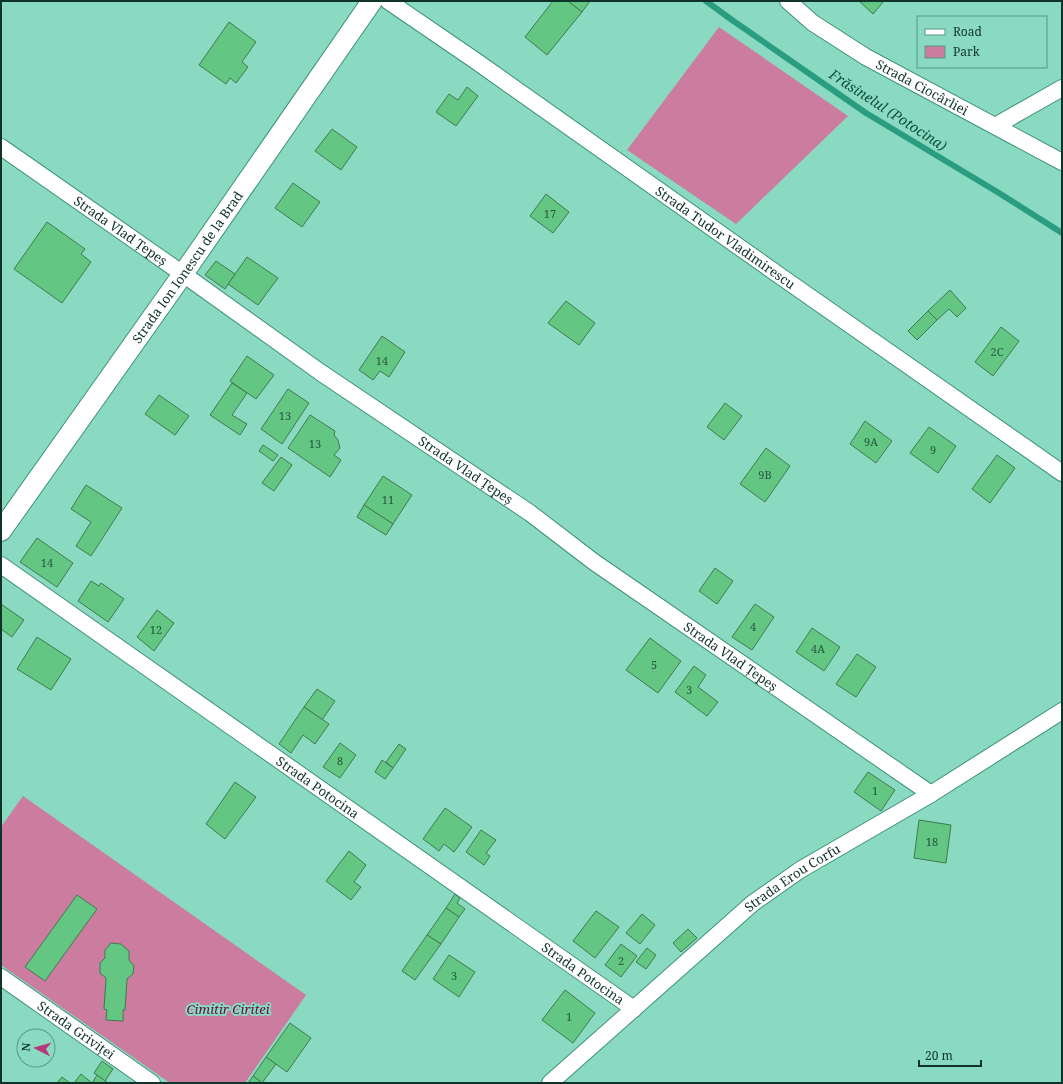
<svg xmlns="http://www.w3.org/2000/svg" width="1063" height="1084" font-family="'Noto Serif',serif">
<rect width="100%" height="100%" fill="#89dac0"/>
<!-- green -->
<g fill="#cb7c9f">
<path d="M719,27L848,116L736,224L627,150Z"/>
<path d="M23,796L306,995L245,1083H170L1,965V827Z"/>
</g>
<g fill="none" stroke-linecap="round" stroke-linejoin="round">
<!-- stream -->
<path stroke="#2a9c80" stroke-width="6" d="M706,1L732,20L866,113L999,193L1062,233"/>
</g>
<!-- building -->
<g fill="#63c682" stroke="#407a51">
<path d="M553,1H568L582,12L547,55L525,37Z"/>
<path d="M568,1H590L582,12Z"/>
<path d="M859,1H884L873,14Z"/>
<path d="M229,22L256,42L242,62L248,67L236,83L230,78L226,84L199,65Z"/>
<path d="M467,87L478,96L456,126L436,112L449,94L458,100Z"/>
<path d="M332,129L357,147L341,170L315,151Z"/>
<path d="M293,183L320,202L302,227L275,208Z"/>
<path d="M546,194L569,212L553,233L530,216Z"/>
<path d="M47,222L85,249L81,254L91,262L62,303L14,269Z"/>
<path d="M247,257L278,278L258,305L228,284Z"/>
<path d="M216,261L235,274L225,289L205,275Z"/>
<path d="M950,290L966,308L957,317L949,309L937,320L928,311Z"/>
<path d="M566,301L595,323L579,345L548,323Z"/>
<path d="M928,311L937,320L917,340L908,331Z"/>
<path d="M1001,327L1019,341L993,376L975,362Z"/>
<path d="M382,336L405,352L389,377L380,371L373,380L359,370Z"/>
<path d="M247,356L274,375L256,399L230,381Z"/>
<path d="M232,383L247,393L232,415L247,424L240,435L210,415Z"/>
<path d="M288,389L309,403L282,444L261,429Z"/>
<path d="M159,395L189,416L175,435L145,414Z"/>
<path d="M725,403L742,416L724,440L707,427Z"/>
<path d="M310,415L335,431L334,435L338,440L340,448L334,455L341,460L330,477L288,448Z"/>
<path d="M865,421L892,441L876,463L850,444Z"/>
<path d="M929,427L956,446L938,473L910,453Z"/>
<path d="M263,445L278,455L273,461L259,451Z"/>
<path d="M766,448L790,466L765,502L740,484Z"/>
<path d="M997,455L1015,468L990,503L972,489Z"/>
<path d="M281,457L292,465L274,491L262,483Z"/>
<path d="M383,476L412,495L393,524L364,505Z"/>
<path d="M86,485L122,508L91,556L76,546L91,522L71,509Z"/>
<path d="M364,505L393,524L386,535L357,517Z"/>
<path d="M37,538L73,563L57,587L20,562Z"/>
<path d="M715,568L733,581L717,604L699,591Z"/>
<path d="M91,581L99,586L101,583L124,599L108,622L78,601Z"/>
<path d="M1,604L24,620L12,637L1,629Z"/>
<path d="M755,604L774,617L752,650L732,637Z"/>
<path d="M157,610L174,623L154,651L137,637Z"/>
<path d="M812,628L840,647L824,671L796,652Z"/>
<path d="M37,637L71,659L51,690L17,669Z"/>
<path d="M650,638L681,661L658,693L626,670Z"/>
<path d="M857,654L876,667L856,697L836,684Z"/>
<path d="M694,666L706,675L698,687L718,702L707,716L675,692Z"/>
<path d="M317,689L335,701L322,720L304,707Z"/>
<path d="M304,707L329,724L315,744L303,735L291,753L279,744Z"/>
<path d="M340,743L356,755L340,778L323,767Z"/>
<path d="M399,744L406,749L393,768L386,762Z"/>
<path d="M382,760L393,768L385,779L375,772Z"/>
<path d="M868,772L895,790L881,811L854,792Z"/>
<path d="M235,782L256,797L225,839L206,824Z"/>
<path d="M445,808L472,827L454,852L444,844L439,851L423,839Z"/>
<path d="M919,820L951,825L946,863L914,858Z"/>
<path d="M481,830L496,840L486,853L490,856L484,865L466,852Z"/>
<path d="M349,851L366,865L354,882L361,887L351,900L326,881Z"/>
<path d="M455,894L460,898L457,903L465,909L459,917L446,908Z"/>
<path d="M77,895L97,909L45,981L25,967Z"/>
<path d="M446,908L459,917L441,944L427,935Z"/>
<path d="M596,911L619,927L595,958L573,941Z"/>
<path d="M642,914L655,925L640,944L626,933Z"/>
<path d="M688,929L697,938L681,952L673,943Z"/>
<path d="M427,935L441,944L415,980L402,971Z"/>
<path d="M111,943L121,944L129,951V960L134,966L133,974L127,979L125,1010H123V1021L106,1020L107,1010L104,1009L106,978L100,973V963L105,958V950Z"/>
<path d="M621,944L637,956L621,977L605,965Z"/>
<path d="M647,948L656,955L646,969L636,962Z"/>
<path d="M449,955L475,972L459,997L433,979Z"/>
<path d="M565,990L595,1013L573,1043L542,1020Z"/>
<path d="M290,1023L311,1038L287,1072L266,1057Z"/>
<path d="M266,1057L276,1064L262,1083L253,1076Z"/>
<path d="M102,1061L113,1069L105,1081L94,1073Z"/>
<path d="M81,1074L92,1083L97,1075L108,1083H74Z"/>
<path d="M253,1076L262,1083H248Z"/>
<path d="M62,1077L70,1083H57Z"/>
</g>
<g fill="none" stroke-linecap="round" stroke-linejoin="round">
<!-- minor casing -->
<g stroke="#3f927b" stroke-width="18">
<g id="minor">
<path id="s1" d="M388,1L473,59L783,278L1062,473"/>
<path id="s2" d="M788,1L813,23L866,57L1062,162"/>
<path d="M995,126L1062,88"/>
<path id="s3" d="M1,147L183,274L320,372L530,513L594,562L931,794"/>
<path id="s4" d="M1,565L634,1009"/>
<path id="s5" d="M1,977L152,1083"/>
<path id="s6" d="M550,1083L753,903L800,870L931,794L1062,711"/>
</g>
</g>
<!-- tertiary casing -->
<g stroke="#3f927b" stroke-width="22">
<g id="tertiary">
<path id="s7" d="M1,531L183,274L372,1"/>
</g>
</g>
<!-- minor -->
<use href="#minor" stroke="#fff" stroke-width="16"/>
<!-- tertiary -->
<use href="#tertiary" stroke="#fff" stroke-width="20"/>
</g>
<g text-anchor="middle" stroke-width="4" stroke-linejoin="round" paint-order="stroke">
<!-- number labels -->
<g font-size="11" fill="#25583f">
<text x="550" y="218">17</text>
<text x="997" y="356">2C</text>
<text x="382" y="365">14</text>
<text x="285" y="420">13</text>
<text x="871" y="446">9A</text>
<text x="315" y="448">13</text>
<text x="933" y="454">9</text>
<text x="765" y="479">9B</text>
<text x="388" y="504">11</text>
<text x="47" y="567">14</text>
<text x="753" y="631">4</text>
<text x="156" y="634">12</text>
<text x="818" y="653">4A</text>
<text x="654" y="669">5</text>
<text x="689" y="694">3</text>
<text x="340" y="765">8</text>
<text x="875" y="795">1</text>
<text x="932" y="846">18</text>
<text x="621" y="965">2</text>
<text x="454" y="980">3</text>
<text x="569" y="1021">1</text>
</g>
<!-- street labels -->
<g font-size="13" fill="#103329" stroke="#89dac0">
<text dy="5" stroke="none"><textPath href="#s2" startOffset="160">Strada Ciocârliei</textPath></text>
<text dy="5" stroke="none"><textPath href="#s3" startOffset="146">Strada Vlad Țepeș</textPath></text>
<text dy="5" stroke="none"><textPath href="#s1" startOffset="412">Strada Tudor Vladimirescu</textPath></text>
<text dy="5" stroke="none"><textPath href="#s7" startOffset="323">Strada Ion Ionescu de la Brad</textPath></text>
<text dy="5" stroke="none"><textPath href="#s3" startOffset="566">Strada Vlad Țepeș</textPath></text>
<text dy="5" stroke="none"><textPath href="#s3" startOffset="890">Strada Vlad Țepeș</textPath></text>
<text dy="5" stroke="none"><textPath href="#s4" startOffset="387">Strada Potocina</textPath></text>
<text dy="5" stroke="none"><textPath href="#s6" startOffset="318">Strada Erou Corfu</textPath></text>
<text dy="5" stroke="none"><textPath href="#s4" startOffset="711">Strada Potocina</textPath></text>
<text dy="5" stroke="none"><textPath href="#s5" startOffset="92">Strada Griviței</textPath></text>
</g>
<!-- park labels -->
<g font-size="13" font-style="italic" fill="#66073f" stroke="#89dac0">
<text x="228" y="1014">Cimitir Ciritei</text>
</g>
<!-- water labels -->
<g font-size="14" font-style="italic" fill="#104e3e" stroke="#89dac0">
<text transform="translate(888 110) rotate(33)" y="5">Frăsinelul (Potocina)</text>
</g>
</g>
<!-- border -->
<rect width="1063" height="1084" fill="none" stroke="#103329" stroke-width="4"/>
<!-- legend -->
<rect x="917" y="16" width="130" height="52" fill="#89dac0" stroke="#599784"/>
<rect x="925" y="29" width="20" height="6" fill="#ffffff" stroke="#599784"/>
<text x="953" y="36" font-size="12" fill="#103329">Road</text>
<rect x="925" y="46" width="20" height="12" fill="#cb7c9f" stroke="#599784"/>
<text x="953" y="56" font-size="12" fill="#103329">Park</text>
<!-- north arrow -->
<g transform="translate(36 1048) rotate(276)"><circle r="19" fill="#89dac0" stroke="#599784"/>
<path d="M0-3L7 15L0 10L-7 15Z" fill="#ba377d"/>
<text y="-6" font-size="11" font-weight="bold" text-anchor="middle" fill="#103329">N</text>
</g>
<!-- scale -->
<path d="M919 1060v6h62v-6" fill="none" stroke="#103329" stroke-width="2"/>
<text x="925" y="1060" font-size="12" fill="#103329" stroke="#89dac0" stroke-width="3" paint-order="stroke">20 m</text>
</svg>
